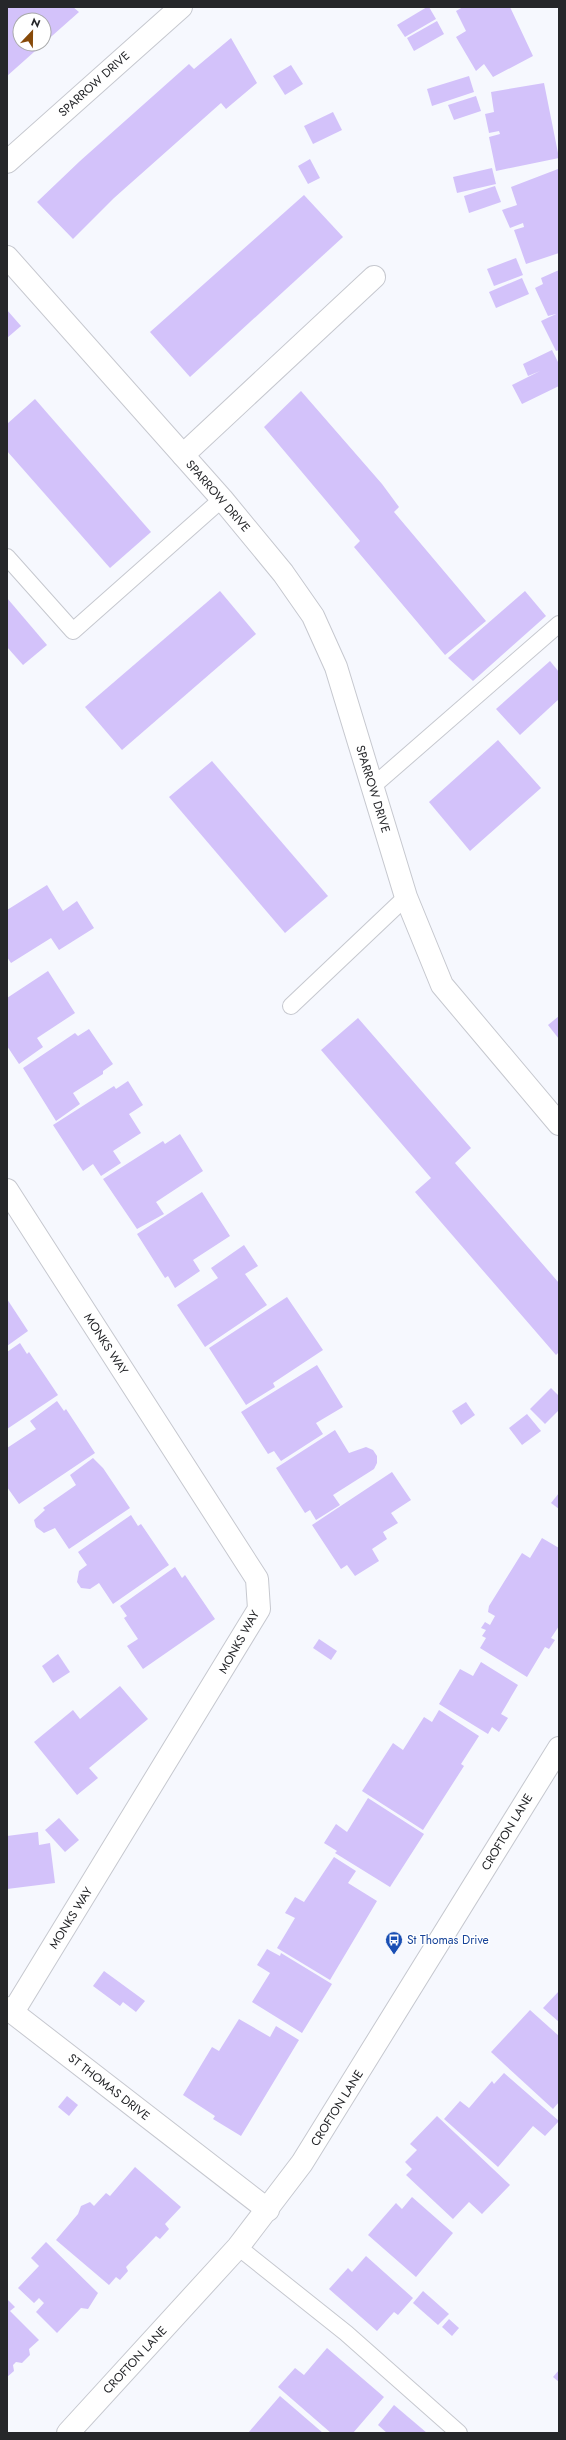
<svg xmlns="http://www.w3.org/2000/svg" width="566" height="2440" font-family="Jost,sans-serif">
<rect width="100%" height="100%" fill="#f6f8fe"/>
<!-- building -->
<g fill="#d3c2fa">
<path d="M73,7L79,12L44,43V20H20V44H43L7,76V8Z"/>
<path d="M427,7H429L436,19L405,37L397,25Z"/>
<path d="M463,7H510L533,56L493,77L484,64L476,71L456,37L466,31L456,11Z"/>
<path d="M437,21L444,34L414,51L407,38Z"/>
<path d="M231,38L257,83L226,109L221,103L114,198L73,239L37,202L80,161L189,64L194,69Z"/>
<path d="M291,65L303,84L285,95L273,76Z"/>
<path d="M469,76L474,92L432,106L427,89Z"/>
<path d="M544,83L559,158L496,171L489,137L500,134L499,131L489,133L485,114L494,112L491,92Z"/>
<path d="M476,96L481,111L454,120L448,105Z"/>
<path d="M333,112L342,130L313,144L304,126Z"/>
<path d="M310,159L320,178L308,184L298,166Z"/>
<path d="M492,168L496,184L457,193L453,177Z"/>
<path d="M558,169L559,253L526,264L514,230L524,227L523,223L510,228L502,210L517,205L511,187Z"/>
<path d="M495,186L501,202L469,213L464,196Z"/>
<path d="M304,195L343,237L190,377L150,332Z"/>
<path d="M516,258L523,275L494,286L487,269Z"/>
<path d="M559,270V350L556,351L541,321L556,314L548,316L535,288L543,284L541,278Z"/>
<path d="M522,278L529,294L496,308L489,292Z"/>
<path d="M7,310L21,326L7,338Z"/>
<path d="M552,350L559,364V386L522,404L512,385L540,371L528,376L523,364Z"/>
<path d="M301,391L382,484L399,507L394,512L486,621L445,655L354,547L360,541L264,427Z"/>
<path d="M35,399L151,532L110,568L7,451V424Z"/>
<path d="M220,591L256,634L122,750L85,707Z"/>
<path d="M525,591L546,616L473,681L448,658Z"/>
<path d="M7,598L47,645L23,665L7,647Z"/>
<path d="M550,661L559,672V699L520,735L496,709Z"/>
<path d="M498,740L541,788L470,851L429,802Z"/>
<path d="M212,761L328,896L285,933L169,797Z"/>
<path d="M47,885L63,911L77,901L94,928L59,950L51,938L11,963L7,957V910Z"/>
<path d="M48,971L75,1013L37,1038L43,1047L19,1064L7,1046V998Z"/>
<path d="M559,1016V1039L548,1025Z"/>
<path d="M358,1018L471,1148L455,1163L559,1283V1352L556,1355L415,1192L431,1178L321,1050Z"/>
<path d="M89,1029L113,1064L103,1071V1074L73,1093L80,1104L56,1121L23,1068L75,1033L78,1036Z"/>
<path d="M128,1081L143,1105L129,1114L141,1133L113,1151L121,1163L101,1176L93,1164L83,1171L53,1125L114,1086L116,1089Z"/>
<path d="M180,1134L203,1171L156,1202L164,1214L137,1229L103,1179L163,1141L165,1144Z"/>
<path d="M202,1192L230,1236L193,1260L200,1271L175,1288L168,1276L165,1278L137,1234Z"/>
<path d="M244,1245L258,1266L245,1274L267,1305L205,1347L177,1305L218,1278L211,1268Z"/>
<path d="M287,1297L323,1350L273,1383L275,1387L246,1405L209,1348Z"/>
<path d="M7,1299L28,1331L7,1346Z"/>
<path d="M20,1343L27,1354L29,1352L58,1395L7,1429V1352Z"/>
<path d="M317,1365L343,1407L316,1423L323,1434L281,1461L274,1451L268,1454L241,1412Z"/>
<path d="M551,1388L559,1396V1410L545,1424L530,1409Z"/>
<path d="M57,1401L64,1411L66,1409L95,1453L19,1504L7,1487V1448L36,1429L30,1421Z"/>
<path d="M466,1402L475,1415L461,1425L452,1411Z"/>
<path d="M527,1414L541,1431L522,1445L509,1428Z"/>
<path d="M335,1430L349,1453L366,1447L373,1450L377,1456V1463L374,1469L333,1495L340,1505L316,1520L310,1510L305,1513L276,1468Z"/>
<path d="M93,1458L103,1468L130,1508L69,1549L55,1528L44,1533L36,1527L34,1520L45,1510L43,1508L76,1485L70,1475Z"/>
<path d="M392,1472L411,1500L391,1513L398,1523L383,1532L387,1539L372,1549L379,1561L355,1576L347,1565L341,1569L312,1525Z"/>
<path d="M559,1493V1509L551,1503Z"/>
<path d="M131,1515L138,1526L141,1524L169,1565L113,1604L99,1583L90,1589L81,1588L77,1582L79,1571L87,1565L78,1552Z"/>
<path d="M542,1538L559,1548V1626L551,1638L555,1640L549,1649L545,1647L527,1677L480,1648L486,1638L482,1636L486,1630L481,1628L485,1622L490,1625L495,1616L488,1612L489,1606L522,1553L530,1558Z"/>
<path d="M175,1567L182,1578L185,1575L215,1619L143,1669L127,1646L138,1639L124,1618L127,1616L120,1606Z"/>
<path d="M319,1639L337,1651L331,1660L313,1648Z"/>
<path d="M58,1654L70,1672L53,1683L42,1666Z"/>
<path d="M481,1662L518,1685L501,1714L508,1718L499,1732L492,1727L488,1734L439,1704L460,1669L473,1676Z"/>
<path d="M120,1686L148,1719L89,1768L98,1778L77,1795L34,1742L73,1710L80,1719Z"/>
<path d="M439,1710L479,1736L461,1764L464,1766L423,1830L362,1791L393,1743L403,1750L424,1717L432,1722Z"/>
<path d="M368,1798L424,1834L390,1887L335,1853L337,1851L324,1843L336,1824L347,1832Z"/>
<path d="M59,1818L79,1840L65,1852L45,1830Z"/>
<path d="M38,1832L39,1845L50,1843L55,1883L7,1889V1836Z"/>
<path d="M334,1857L356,1871L348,1883L377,1901L330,1980L277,1948L295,1918L285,1913L295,1897L304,1902Z"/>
<path d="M267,1949L280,1956L281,1953L332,1984L302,2033L252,2002L270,1973L257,1965Z"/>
<path d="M104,1971L145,2001L136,2012L123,2002L120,2006L93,1986Z"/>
<path d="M559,1991V2022L543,2008Z"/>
<path d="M530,2010L559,2036V2102L553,2109L491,2052Z"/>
<path d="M239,2019L270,2037L276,2026L299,2040L241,2136L213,2119L215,2116L183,2095L212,2047L219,2051Z"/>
<path d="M504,2073L559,2121L545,2136L533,2126L498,2167L444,2119L460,2101L469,2108L492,2081L494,2084Z"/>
<path d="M67,2096L78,2105L69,2116L58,2107Z"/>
<path d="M437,2116L510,2185L482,2214L469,2202L453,2219L406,2175L412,2169L405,2162L417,2150L410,2144Z"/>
<path d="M135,2167L181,2207L165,2224L169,2229L160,2239L156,2236L126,2267L128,2271L120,2280L116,2277L109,2285L56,2240L78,2214L81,2206L90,2202L94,2206L106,2193L110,2196Z"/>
<path d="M412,2197L453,2233L416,2277L368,2235L396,2203L402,2209Z"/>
<path d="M46,2242L98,2293L88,2309L81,2308L57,2333L36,2312L44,2303L39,2298L34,2303L18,2288L39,2266L31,2258Z"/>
<path d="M366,2256L413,2298L398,2315L394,2312L377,2331L329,2289L348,2268L352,2272Z"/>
<path d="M423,2291L449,2314L438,2325L413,2303Z"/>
<path d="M7,2299L15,2307L10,2311L39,2340L29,2349L30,2355L22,2363L16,2362L13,2365L14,2371L7,2377Z"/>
<path d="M449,2319L459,2328L452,2336L442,2327Z"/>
<path d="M327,2348L384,2397L353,2433H331L278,2387L295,2368L304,2375Z"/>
<path d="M559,2370V2382L553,2377Z"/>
<path d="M280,2396L323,2433H248Z"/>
<path d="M394,2405L427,2433H387L378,2425Z"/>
</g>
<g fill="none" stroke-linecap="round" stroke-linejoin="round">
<!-- service casing -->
<g stroke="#c6c8cf" stroke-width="18">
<g id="service">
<path d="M7,557L73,631L222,499"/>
<path d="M373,786L559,624"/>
<path d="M291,1006L406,897"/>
<path d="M238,2247L346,2333L459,2433"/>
</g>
</g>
<!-- minor casing -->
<g stroke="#c6c8cf" stroke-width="24">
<g id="minor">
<path d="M7,162L181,7"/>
<path d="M7,257L222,499L283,573L313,616L336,667L406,897L442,985L559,1124"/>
<path d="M183,455L374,277"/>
<path d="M7,1190L257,1579L259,1609L13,2012"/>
<path d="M7,2008L268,2210"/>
</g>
</g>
<!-- tertiary casing -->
<g stroke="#c6c8cf" stroke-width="24">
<path id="tertiary" d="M68,2433L238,2247L302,2163L559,1748"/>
</g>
<!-- service -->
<use href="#service" stroke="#fff" stroke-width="16"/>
<!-- minor -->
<use href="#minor" stroke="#fff" stroke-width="22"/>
<!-- tertiary -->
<use href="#tertiary" stroke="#fff" stroke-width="22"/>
</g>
<!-- icons -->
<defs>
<g id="bus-pin" transform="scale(0.9)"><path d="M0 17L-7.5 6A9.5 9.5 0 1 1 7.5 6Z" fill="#1a4fb4" stroke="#fff"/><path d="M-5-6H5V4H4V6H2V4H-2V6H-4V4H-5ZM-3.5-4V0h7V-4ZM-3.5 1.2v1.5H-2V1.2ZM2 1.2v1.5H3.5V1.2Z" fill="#fff"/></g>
</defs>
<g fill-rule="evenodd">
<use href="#bus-pin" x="394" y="1940"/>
</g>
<g text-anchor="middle" stroke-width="3" stroke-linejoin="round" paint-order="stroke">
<!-- street labels -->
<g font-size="12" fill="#26272a" stroke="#fff">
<text transform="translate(94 84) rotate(-42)" y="4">SPARROW DRIVE</text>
<text transform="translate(218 496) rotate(49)" y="4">SPARROW DRIVE</text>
<text transform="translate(373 789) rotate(73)" y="4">SPARROW DRIVE</text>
<text transform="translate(106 1344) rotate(57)" y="4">MONKS WAY</text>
<text transform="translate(239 1642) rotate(-61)" y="4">MONKS WAY</text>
<text transform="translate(507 1832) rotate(-59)" y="4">CROFTON LANE</text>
<text transform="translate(71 1918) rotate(-58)" y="4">MONKS WAY</text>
<text transform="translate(109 2087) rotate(38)" y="4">ST THOMAS DRIVE</text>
<text transform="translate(337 2108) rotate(-58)" y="4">CROFTON LANE</text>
<text transform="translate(135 2360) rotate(-47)" y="4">CROFTON LANE</text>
</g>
<!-- transit labels -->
<g font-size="12" fill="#164399" stroke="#fff" text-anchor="start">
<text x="407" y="1944">St Thomas Drive</text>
</g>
</g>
<!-- border -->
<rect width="566" height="2440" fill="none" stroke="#26272a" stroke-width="16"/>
<!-- north arrow -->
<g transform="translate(32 32) rotate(22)"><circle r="19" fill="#ffffff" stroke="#a8a9aa"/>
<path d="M0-3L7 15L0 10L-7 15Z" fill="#874a09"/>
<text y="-6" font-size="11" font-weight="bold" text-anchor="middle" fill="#26272a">N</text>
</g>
</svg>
